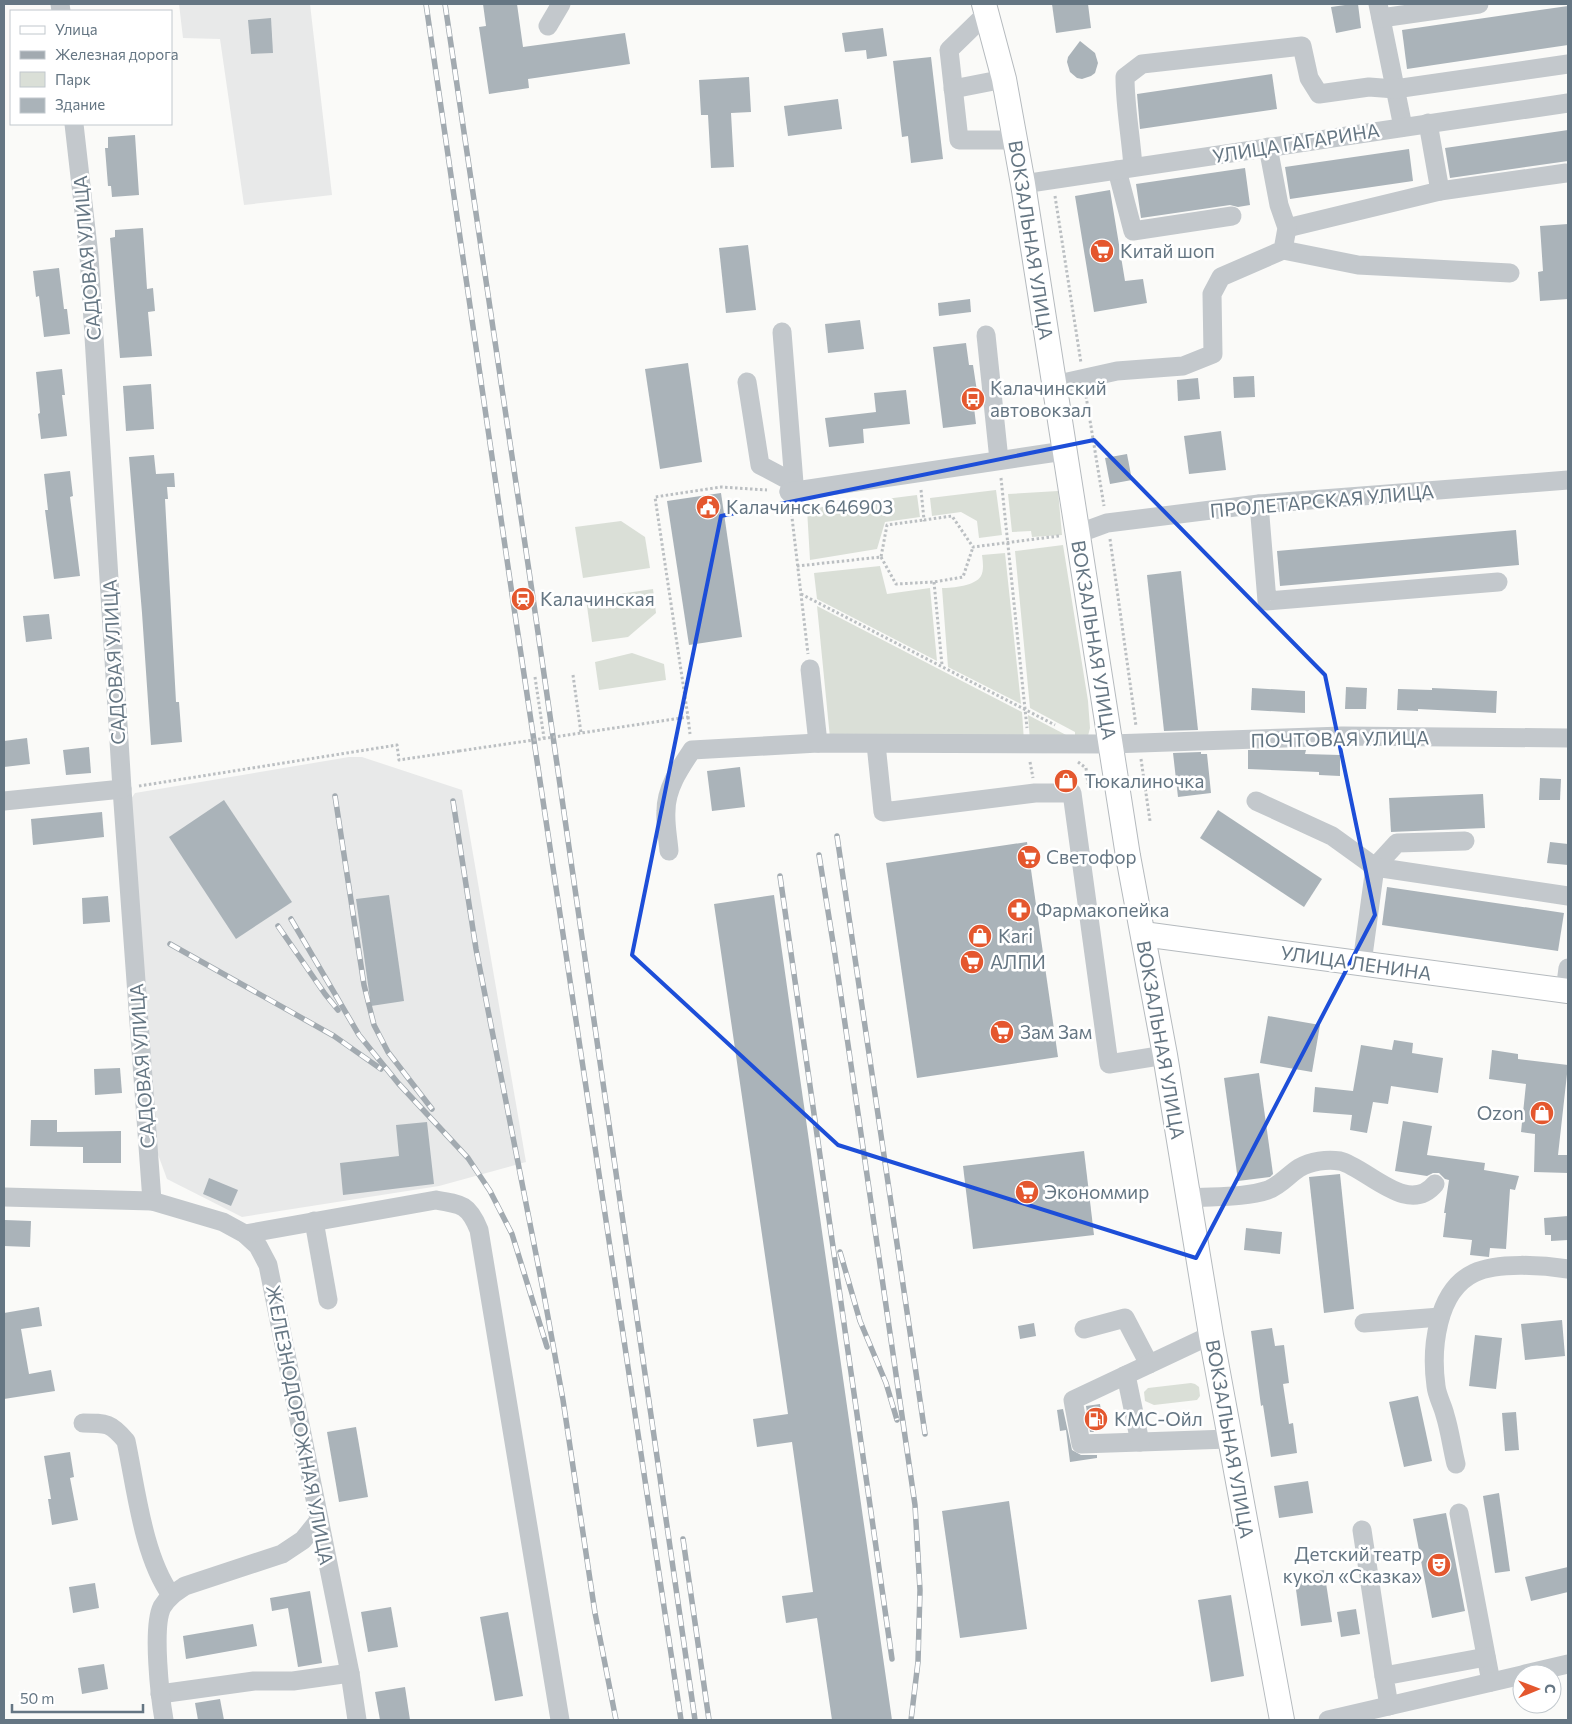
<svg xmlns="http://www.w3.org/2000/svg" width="1572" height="1724" font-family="Commissioner,sans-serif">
<rect width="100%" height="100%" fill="#fafaf8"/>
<!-- built -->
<g fill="#e8e9e9">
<path d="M179,4H310L332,195L244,205L220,39L183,38Z"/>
<path d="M349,757H362L462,790L526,1162L439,1186L242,1217L167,1179L156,1149L129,802L135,793Z"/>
</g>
<!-- green -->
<g fill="#dadfd7">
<path d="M996,490L1002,535L979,538L977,521L961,512L932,516L930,498Z"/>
<path d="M1058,491L1062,535L1032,537L1031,531L1012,532L1008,494Z"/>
<path d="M917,495L920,517L885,522L877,549L810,560L807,509Z"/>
<path d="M621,521L645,537L650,568L583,578L575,527Z"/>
<path d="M1063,545L1088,701L1090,728L1088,736L1075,741V732L1030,708L1015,551Z"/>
<path d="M1005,553L1021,704L948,667L942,588C953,588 975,586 981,576C984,570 983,562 982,555Z"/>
<path d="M880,566L887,594L930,588L937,661L817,599L814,573Z"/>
<path d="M653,589L656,613L628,637L592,642L586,599Z"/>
<path d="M817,606L1022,712L1024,741L830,738Z"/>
<path d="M632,653L664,664L666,680L599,690L595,662Z"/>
<path d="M1028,715L1068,736L1030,741Z"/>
<path d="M1191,1383L1195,1384L1199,1387L1200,1396L1197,1400L1154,1405L1145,1401L1144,1392L1148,1388Z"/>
</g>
<!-- building -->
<g fill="#aab3b9">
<path d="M483,4H517L523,47L625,33L630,64L528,79L529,88L489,94L479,27L486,26Z"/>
<path d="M1052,4H1088L1091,28L1056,33Z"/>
<path d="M1352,4H1358L1361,28L1336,33L1331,7Z"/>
<path d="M1568,6V45L1407,69L1402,30Z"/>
<path d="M271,18L273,53L251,54L248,20Z"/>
<path d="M883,28L887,56L867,59L866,50L845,52L842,33Z"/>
<path d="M1080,41L1095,53L1098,63L1095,73L1091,76L1082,79L1077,78L1070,72L1067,62L1068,57Z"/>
<path d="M931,57L943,159L911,163L908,136L902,137L893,61Z"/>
<path d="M1272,74L1277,109L1140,129L1137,94Z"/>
<path d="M749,77L751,112L731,113L734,167L711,168L708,115H701L699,80Z"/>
<path d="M838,99L842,129L788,136L784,106Z"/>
<path d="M1568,130V161L1450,178L1445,148Z"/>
<path d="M135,135L139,195L112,197L111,186H108L105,148H108V137Z"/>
<path d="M1409,149L1413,181L1290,199L1285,167Z"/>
<path d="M1245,168L1250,205L1238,207L1230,205L1141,218L1136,184Z"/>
<path d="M1110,190L1125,281L1143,279L1147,303L1094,312L1075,196Z"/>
<path d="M1568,224V299L1540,301L1538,272L1543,271L1540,226Z"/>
<path d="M143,228L147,289L153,288L155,311L148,312L152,356L120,358L110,238L115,237V230Z"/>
<path d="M748,245L756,310L726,313L719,248Z"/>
<path d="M59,268L64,309H67L70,334L44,337L39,296L36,297L33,271Z"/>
<path d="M970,299L971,312L939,316L938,303Z"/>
<path d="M860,320L864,349L828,353L825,324Z"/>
<path d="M966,343L969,365H973L978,398L973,399L976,424L943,428L933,347Z"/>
<path d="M688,363L702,462L660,469L645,369Z"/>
<path d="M62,369L65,395H62L67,436L41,439L38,414L40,413L36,372Z"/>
<path d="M1254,376L1255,397L1234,398L1233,377Z"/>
<path d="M1198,378L1200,399L1178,401L1177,380Z"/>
<path d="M151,384L154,429L126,431L123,386Z"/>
<path d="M906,390L910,424L863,429L864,443L829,447L825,418L876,412L874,393Z"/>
<path d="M1221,431L1226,470L1189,474L1184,436Z"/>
<path d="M1127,454L1132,480L1110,484L1105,458Z"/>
<path d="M154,455L156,474L174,473L175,487H167L168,499H165L176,702H179L182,742L151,745L142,613L129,457Z"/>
<path d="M70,471L73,496L70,497L80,576L54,579L45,510H48L44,474Z"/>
<path d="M721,493L742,637L689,645L667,501Z"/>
<path d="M1516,530L1519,565L1280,586L1277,551Z"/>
<path d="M1181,571L1198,730L1164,731L1147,575Z"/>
<path d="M49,614L52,639L26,642L23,616Z"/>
<path d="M1346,687L1367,688L1366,709H1345Z"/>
<path d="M1252,688L1305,691V713L1251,710Z"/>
<path d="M1432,688L1497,691L1496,713L1418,709V711L1397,710L1398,689L1432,690Z"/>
<path d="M27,738L30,764L4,767V741Z"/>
<path d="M89,747L91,773L66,775L63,750Z"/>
<path d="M1248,750H1306L1305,754L1340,755V776L1319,775V772L1248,769Z"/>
<path d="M1201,752V754H1207L1211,793L1178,797L1173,753Z"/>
<path d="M740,767L745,807L712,811L707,771Z"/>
<path d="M1540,778L1561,779L1560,800H1539Z"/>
<path d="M1483,794L1485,828L1391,832L1389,798Z"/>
<path d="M224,800L292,902L236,939L169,837Z"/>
<path d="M1218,810L1322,879L1304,907L1200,838Z"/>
<path d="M102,812L104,837L33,845L31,819Z"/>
<path d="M1027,842L1058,1057L917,1078L886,863Z"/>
<path d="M1550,842L1568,844V865L1547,863Z"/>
<path d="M1387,887L1564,913L1558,951L1382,925Z"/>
<path d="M389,895L404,1001L371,1006L356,899Z"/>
<path d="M774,895L797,1057L892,1720H832L817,1618L786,1623L782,1596L813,1592L792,1442L757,1447L753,1419L788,1414L714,904Z"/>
<path d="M108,896L110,922L83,924L82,898Z"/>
<path d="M1268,1016L1320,1025L1312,1072L1260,1063Z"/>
<path d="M1394,1040L1413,1043L1412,1053L1443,1058L1438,1093L1391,1086L1388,1104L1373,1102L1367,1133L1350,1130L1352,1115L1313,1112L1315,1087L1353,1091L1361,1045L1392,1050Z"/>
<path d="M1492,1050L1518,1054V1059L1568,1065L1558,1155H1568V1173L1534,1172L1535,1134L1521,1132L1526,1084L1489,1079Z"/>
<path d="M120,1068L122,1093L95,1095L94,1069Z"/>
<path d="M1259,1073L1273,1174L1270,1177L1238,1181L1224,1078Z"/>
<path d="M31,1120H57V1132L121,1131V1163H83V1147L30,1146Z"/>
<path d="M1403,1121L1432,1126L1427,1155L1485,1163L1484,1170L1519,1176L1515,1190L1510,1189L1506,1249L1490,1248L1489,1257L1470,1255L1472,1240L1443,1237L1446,1213H1444L1449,1180L1445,1179L1439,1173H1433L1427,1176L1395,1171Z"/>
<path d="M427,1122L434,1184L343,1195L340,1163L399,1156L396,1125Z"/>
<path d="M1084,1151L1094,1235L973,1249L963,1166Z"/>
<path d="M1340,1174L1354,1309L1324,1313L1309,1177Z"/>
<path d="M209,1178L238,1190L231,1206L203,1194Z"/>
<path d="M1568,1216V1240L1551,1241V1235H1545L1544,1218Z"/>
<path d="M5,1220L31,1221L30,1247L4,1246Z"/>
<path d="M1246,1228L1282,1232L1280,1254L1244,1250Z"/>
<path d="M39,1307L42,1326L21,1329L29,1374L51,1370L55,1391L4,1399V1313Z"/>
<path d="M1562,1320L1565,1356L1525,1360L1521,1324Z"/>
<path d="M1034,1323L1036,1336L1020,1339L1018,1326Z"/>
<path d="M1272,1328L1275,1346L1284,1345L1289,1383L1283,1384L1289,1424L1293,1423L1297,1453L1271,1457L1263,1405L1261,1406L1251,1331Z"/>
<path d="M1475,1335L1502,1338L1496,1389L1469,1386Z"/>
<path d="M1418,1396L1432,1461L1404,1467L1389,1402Z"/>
<path d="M1100,1404L1103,1426L1093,1427L1094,1432H1090L1086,1406Z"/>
<path d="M1063,1409L1072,1450L1081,1455H1097V1458L1070,1462L1066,1430L1060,1431L1057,1410Z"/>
<path d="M1516,1412L1519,1450L1505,1451L1502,1413Z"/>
<path d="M356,1427L368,1497L339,1502L327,1432Z"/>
<path d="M70,1452L74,1477L70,1478L78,1520L52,1525L48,1499H51L44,1456Z"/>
<path d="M1308,1481L1313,1513L1279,1518L1274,1486Z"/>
<path d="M1499,1493L1510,1571L1495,1573L1483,1496Z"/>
<path d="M1009,1501L1027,1629L960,1638L942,1511Z"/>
<path d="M1446,1513L1465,1611L1432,1618L1413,1519Z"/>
<path d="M1568,1567V1592L1531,1601L1525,1577Z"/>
<path d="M1324,1570L1332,1622L1301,1626L1294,1575Z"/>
<path d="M95,1583L99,1608L73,1613L69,1587Z"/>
<path d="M310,1591L322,1663L298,1667L288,1608L272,1611L270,1598Z"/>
<path d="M1231,1595L1244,1676L1211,1682L1198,1600Z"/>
<path d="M391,1607L398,1647L368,1652L361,1612Z"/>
<path d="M1356,1609L1360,1634L1341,1637L1337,1612Z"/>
<path d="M508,1612L523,1696L495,1701L480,1617Z"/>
<path d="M253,1624L257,1646L186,1659L183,1636Z"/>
<path d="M104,1664L108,1689L82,1694L78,1668Z"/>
<path d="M405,1687L410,1720H380L375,1692Z"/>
<path d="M220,1699L224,1720H198L195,1703Z"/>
</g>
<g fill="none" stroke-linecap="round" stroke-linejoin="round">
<!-- major casing -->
<g stroke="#b5babe" stroke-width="26">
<g id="major">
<path d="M984,4L1004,79L1023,184L1128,856L1165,1055L1211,1335L1282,1720"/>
<path d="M1143,934L1568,991"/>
</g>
</g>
<!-- path -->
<g stroke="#bbbfc2" stroke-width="3" stroke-dasharray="2.5 2.5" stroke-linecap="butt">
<path d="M1055,196L1081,363"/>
<path d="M1086,396L1104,506"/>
<path d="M1001,478L1027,728"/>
<path d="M921,490L924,520L952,516L973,547L1059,536"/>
<path d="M791,509L808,654"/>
<path d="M1110,539L1136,726"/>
<path d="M881,557L896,584L934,582L963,577L973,547"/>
<path d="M797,566L881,557L887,525L924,520"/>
<path d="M934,582L942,665"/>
<path d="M801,594L1055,725"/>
<path d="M573,675L581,733L688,717L655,497L721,487L767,490"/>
<path d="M535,677L544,738"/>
<path d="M688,717L690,734"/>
<path d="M1141,759L1150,821"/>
<path d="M1030,762L1033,778"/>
<path d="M1078,762L1086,768L1088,784"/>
<path d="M139,786L397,745L399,760L459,751"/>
</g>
<!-- minor -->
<g stroke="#c3c8cc" stroke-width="19">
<path d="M60,4L61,11"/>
<path d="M1378,4L1403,127"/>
<path d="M987,13L949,50L959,140H1015"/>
<path d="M1381,18L1479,4"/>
<path d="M548,26L561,4"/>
<path d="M953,89L1004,79"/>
<path d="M1428,123L1440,191L1566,173"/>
<path d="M74,124L89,256L122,789L152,1201"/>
<path d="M1133,167C1131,137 1125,107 1125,77L1142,64L1302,46L1309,78L1319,94L1369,87L1395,89L1568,64"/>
<path d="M1117,170L1133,231L1232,216"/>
<path d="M1023,184L1568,103"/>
<path d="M1287,228L1440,191"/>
<path d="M1283,250L1358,265L1510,273"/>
<path d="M782,332L794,483"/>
<path d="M986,335L999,460"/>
<path d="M747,382L760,465L794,483L789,491"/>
<path d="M1054,385L1117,371L1183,366L1213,354L1212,294L1221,277L1283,250L1287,228L1279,205L1268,147"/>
<path d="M789,492L1064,451"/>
<path d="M1259,504L1267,601L1498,582"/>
<path d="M1077,534L1107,523L1259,504L1568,480"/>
<path d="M810,669L818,743"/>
<path d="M876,744L883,812L1035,793H1072L1109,1064L1165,1055"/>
<path d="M4,801L122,789"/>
<path d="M1256,801L1332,836L1375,867L1397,843L1465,841"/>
<path d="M669,851C668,838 665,824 666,811C666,788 680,768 692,750L818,743L1111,744L1342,736L1568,738"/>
<path d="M1362,963L1375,867L1568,896"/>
<path d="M1565,991L1568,968"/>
<path d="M4,1197L152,1201L223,1222L245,1234L258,1246L268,1265L350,1673L357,1720"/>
<path d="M1188,1198C1214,1196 1244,1198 1268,1190C1281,1185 1288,1175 1299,1168C1311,1161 1327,1159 1340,1161C1366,1167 1408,1217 1435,1184"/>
<path d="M314,1221L328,1300"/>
<path d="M245,1234L436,1200C462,1204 469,1205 479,1230L560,1720"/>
<path d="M1364,1323L1440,1317"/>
<path d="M1084,1329L1125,1318L1149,1364"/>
<path d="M1211,1335L1073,1400L1081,1444L1229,1439"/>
<path d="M1126,1375L1140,1442"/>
<path d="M83,1423C107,1423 111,1423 126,1441C136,1488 143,1556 171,1595"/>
<path d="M1456,1464C1452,1448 1450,1431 1445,1415C1443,1406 1437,1396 1436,1386C1431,1350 1436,1291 1474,1273C1497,1262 1543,1265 1568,1269"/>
<path d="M1459,1513L1491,1682"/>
<path d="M1362,1530L1384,1676"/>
<path d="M1525,1674L1568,1664"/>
<path d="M160,1694L254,1681H293L350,1673"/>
<path d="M1389,1706L1384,1676L1486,1657"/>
<path d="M164,1720C160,1697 152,1627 162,1607C168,1597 176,1592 185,1586L282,1554L303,1540L319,1520"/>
<path d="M1328,1720L1522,1675"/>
</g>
<!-- major -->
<use href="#major" stroke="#fff" stroke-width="24"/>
<!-- rail casing -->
<g stroke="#a2aab0" stroke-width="5.5">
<g id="rail">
<path d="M426,4L513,601L681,1720"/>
<path d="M445,4L533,598L695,1720"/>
<path d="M335,796L364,985L374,1025L388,1052L432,1109"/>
<path d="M453,801L476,949L544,1295L563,1400L595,1613L616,1720"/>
<path d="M837,836L925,1434"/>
<path d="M819,855L835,955L915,1505L920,1590L918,1662L911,1720"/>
<path d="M780,876L892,1659"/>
<path d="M291,919L359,1035L398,1083L468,1158L490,1191L512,1234L547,1347"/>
<path d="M278,926L325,994L338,1010"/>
<path d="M170,944L334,1036L381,1069"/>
<path d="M840,1252L860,1321L886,1383L897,1420"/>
<path d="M683,1539L709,1720"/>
</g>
</g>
<!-- rail -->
<use href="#rail" stroke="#fff" stroke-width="4" stroke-dasharray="11" stroke-linecap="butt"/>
<!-- path-bridge -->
<path stroke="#bbbfc2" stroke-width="3" stroke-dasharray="2.5 2.5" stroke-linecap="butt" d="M459,751L581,733"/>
</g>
<!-- marked area -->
<path fill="none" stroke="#1d4ed8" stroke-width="4" stroke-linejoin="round" d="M1094,440L1325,675L1375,915L1196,1258L838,1145L632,955L721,516Z"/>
<!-- icons -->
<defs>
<g id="supermarket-disc" transform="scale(1.25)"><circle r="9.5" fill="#e4572e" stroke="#fff"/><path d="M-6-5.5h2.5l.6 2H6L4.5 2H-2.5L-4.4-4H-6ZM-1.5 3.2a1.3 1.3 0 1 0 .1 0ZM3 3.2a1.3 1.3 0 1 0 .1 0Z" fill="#fff"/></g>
<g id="bus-disc" transform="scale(1.25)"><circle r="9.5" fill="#e4572e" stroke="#fff"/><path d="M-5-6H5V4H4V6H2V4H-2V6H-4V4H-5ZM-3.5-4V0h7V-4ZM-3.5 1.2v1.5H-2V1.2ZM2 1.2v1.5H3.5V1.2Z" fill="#fff"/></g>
<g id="civic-disc" transform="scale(1.25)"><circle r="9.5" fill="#e4572e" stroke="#fff"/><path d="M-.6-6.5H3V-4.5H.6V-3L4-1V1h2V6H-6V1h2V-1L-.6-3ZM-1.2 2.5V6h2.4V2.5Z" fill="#fff"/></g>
<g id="station-disc" transform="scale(1.25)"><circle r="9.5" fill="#e4572e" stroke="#fff"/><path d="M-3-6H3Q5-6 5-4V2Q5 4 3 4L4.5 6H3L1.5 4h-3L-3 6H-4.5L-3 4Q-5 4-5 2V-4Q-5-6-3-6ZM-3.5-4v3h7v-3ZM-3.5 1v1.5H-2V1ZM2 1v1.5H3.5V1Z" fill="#fff"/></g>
<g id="shop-disc" transform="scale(1.25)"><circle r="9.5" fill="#e4572e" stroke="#fff"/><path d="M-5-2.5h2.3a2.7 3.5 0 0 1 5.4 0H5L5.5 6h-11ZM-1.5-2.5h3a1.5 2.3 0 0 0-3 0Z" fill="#fff"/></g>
<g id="pharmacy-disc" transform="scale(1.25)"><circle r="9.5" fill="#e4572e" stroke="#fff"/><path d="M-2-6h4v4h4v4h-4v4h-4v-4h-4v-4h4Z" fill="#fff"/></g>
<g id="fuel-disc" transform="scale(1.25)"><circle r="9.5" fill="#e4572e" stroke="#fff"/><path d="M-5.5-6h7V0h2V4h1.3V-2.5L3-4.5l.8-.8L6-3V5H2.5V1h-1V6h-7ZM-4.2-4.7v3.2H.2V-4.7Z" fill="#fff"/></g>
<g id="theatre-disc" transform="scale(1.25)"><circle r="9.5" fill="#e4572e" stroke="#fff"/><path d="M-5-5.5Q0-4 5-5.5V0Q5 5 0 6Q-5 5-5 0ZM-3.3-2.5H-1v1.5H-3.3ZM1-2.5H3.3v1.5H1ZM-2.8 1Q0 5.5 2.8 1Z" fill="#fff"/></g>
</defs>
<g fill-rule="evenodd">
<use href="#supermarket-disc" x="1102" y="251"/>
<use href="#bus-disc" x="973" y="399"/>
<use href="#civic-disc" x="708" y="507"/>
<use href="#station-disc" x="523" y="599"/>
<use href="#shop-disc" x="1066" y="781"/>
<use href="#supermarket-disc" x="1029" y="857"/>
<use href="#pharmacy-disc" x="1019" y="910"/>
<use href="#shop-disc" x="980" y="936"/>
<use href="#supermarket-disc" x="972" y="962"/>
<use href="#supermarket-disc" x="1002" y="1032"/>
<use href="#shop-disc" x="1542" y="1113"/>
<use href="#supermarket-disc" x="1027" y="1192"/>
<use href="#fuel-disc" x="1096" y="1419"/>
<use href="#theatre-disc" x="1439" y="1565"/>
</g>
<g text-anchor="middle" stroke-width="5" stroke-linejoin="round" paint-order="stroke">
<!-- street labels -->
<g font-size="19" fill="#657683" stroke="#fff">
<text transform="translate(1296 143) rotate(-9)" y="7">УЛИЦА ГАГАРИНА</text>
<text transform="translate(1031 240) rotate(81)" y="7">ВОКЗАЛЬНАЯ УЛИЦА</text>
<text transform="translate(87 258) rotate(-95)" y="7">САДОВАЯ УЛИЦА</text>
<text transform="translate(1322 501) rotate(-5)" y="7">ПРОЛЕТАРСКАЯ УЛИЦА</text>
<text transform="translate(1094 640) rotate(81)" y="7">ВОКЗАЛЬНАЯ УЛИЦА</text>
<text transform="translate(114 662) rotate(-93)" y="7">САДОВАЯ УЛИЦА</text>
<text transform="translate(1340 739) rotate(-1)" y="7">ПОЧТОВАЯ УЛИЦА</text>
<text transform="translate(1356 963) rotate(8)" y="7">УЛИЦА ЛЕНИНА</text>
<text transform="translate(1161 1040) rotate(80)" y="7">ВОКЗАЛЬНАЯ УЛИЦА</text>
<text transform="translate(142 1066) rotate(-94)" y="7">САДОВАЯ УЛИЦА</text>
<text transform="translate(300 1425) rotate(79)" y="7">ЖЕЛЕЗНОДОРОЖНАЯ УЛИЦА</text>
<text transform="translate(1230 1439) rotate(80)" y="7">ВОКЗАЛЬНАЯ УЛИЦА</text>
</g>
<!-- poi labels -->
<g font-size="19" fill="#657683" stroke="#fff" text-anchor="start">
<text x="1120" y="258">Китай шоп</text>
<text x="990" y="395">Калачинский<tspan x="990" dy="22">автовокзал</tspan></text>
<text x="726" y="514">Калачинск 646903</text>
<text x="540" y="606">Калачинская</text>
<text x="1084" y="788">Тюкалиночка</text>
<text x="1046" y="864">Светофор</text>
<text x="1036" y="917">Фармакопейка</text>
<text x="998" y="943">Kari</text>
<text x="990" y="969">АЛПИ</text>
<text x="1020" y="1039">Зам Зам</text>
<text x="1524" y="1120" text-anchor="end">Ozon</text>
<text x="1044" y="1199">Экономмир</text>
<text x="1114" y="1426">КМС-Ойл</text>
<text x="1422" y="1561" text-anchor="end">Детский театр<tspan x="1422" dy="22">кукол «Сказка»</tspan></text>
</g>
</g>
<!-- border -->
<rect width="1572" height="1724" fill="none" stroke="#657683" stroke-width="10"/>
<!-- legend -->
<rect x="10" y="10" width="162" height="115" fill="#ffffff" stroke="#c1c8cd"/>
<rect x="20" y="26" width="25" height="8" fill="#ffffff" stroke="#c1c8cd"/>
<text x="55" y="35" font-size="15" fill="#657683">Улица</text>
<rect x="20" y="51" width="25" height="8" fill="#a2aab0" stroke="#c1c8cd"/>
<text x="55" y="60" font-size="15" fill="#657683">Железная дорога</text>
<rect x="20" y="72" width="25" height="15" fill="#dadfd7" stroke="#c1c8cd"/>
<text x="55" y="85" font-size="15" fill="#657683">Парк</text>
<rect x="20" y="98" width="25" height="15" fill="#aab3b9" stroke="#c1c8cd"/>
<text x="55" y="110" font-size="15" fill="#657683">Здание</text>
<!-- north arrow -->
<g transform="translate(1537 1689) rotate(89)"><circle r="24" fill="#ffffff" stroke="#c1c8cd"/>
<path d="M0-4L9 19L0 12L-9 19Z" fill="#e4572e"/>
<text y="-8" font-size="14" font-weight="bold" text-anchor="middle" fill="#657683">С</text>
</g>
<!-- scale -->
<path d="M12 1704v8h131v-8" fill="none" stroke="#657683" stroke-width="2.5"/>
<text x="20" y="1704" font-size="15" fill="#657683" stroke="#ffffff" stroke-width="4" paint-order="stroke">50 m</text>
</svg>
